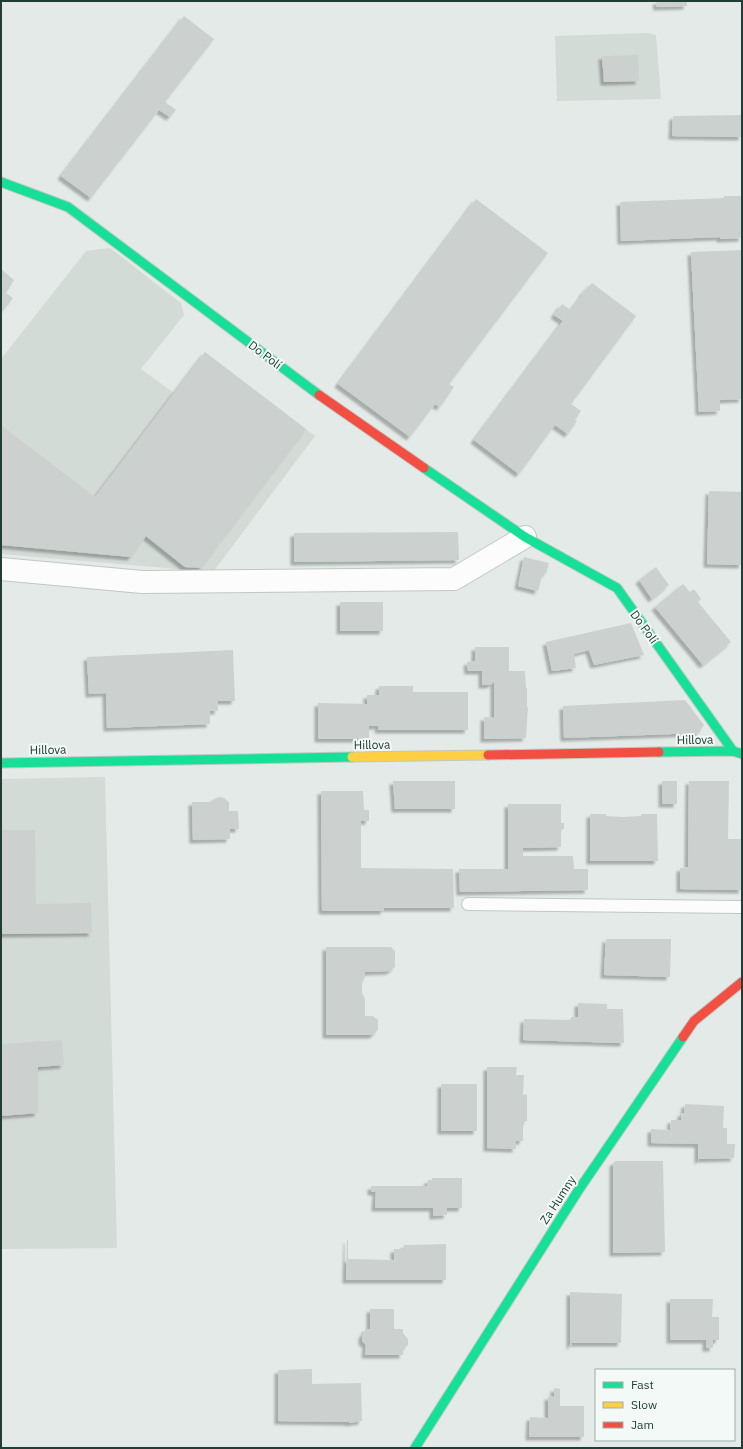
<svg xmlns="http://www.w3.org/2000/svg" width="743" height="1449" font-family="'IBM Plex Sans',sans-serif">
<defs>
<filter id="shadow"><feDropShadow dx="-3.5" dy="3.5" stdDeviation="1" flood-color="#0004"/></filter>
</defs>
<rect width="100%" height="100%" fill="#e4eae7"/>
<!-- built -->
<g fill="#d3dbd7">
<path d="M647,33L656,35L661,99L557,101L555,36Z"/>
<path d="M110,248L181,303L184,315L141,369L174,393L205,352L315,436L213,572L1,554V359L86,251Z"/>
<path d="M105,777L117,1248L1,1249V779Z"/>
</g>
<!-- building -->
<g fill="#ccd1cf" filter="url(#shadow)">
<path d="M656,1H687V6L657,7Z"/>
<path d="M184,16L214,39L165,102L176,110L170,117L159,110L91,198L61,176Z"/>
<path d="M638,55L639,81L604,82L602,56Z"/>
<path d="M742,115V137L672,136L673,116Z"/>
<path d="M724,196H742V238L720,239V237L621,241L620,202L724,198Z"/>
<path d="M476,199L548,253L449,384L454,387L440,407L435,404L410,437L338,384Z"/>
<path d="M742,250V399L720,400V411L699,412L691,252Z"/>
<path d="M1,269L14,280L6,293L13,298L1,313Z"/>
<path d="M592,283L636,316L571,404L581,411L575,420L577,421L568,434L555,425L519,474L474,440L563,321L554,315L562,304L571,310L583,294H582Z"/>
<path d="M205,352L306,429L201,568L185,567L146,536L131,557L1,545V425L95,497Z"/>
<path d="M709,491L742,492V565L707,564Z"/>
<path d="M458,532L459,560L294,562V533Z"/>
<path d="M524,557L549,563L546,574L543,573L538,591L518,586Z"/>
<path d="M656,567L669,585L652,599L639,580Z"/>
<path d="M683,584L690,592L694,589L701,599L698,602L731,642L703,665L655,607Z"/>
<rect x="340" y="602" width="43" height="29"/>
<path d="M631,623L644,655L594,665L589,650L574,654L576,668L552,671L546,642Z"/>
<path d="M475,647H509V671H525L526,688H527V707H528L526,738L484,739V717L494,718V682L490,685H482V671H468L467,662L475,661Z"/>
<path d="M233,650L235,701H218V711H210V724L107,728L106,693L89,694L87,657Z"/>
<path d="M379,686H413V692H468V730H378L379,726H369V739H318V703L367,704V695H379Z"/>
<path d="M685,700L704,725L699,733L564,738L563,706Z"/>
<path d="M393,781H455V809H395Z"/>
<rect x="662" y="781" width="15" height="23"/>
<path d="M689,781H729L728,839H742V890L680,889V868L688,867Z"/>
<path d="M321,791H363L364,810H369V821H361V868L453,869L454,908H384V911H324L322,910Z"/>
<path d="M219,797L224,798L229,802V811H238L239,829H230V839L193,840L192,802H211L214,799Z"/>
<path d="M508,804H561V823H564V829H561V847L523,848V856H573L574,869H588V890L460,892L459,869H508Z"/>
<path d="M590,814H606V816L623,817L641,816V814H657L658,861H590Z"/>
<path d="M1,830H35L36,904L91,903L92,933L1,934Z"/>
<path d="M606,939H671L670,977L604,975Z"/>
<path d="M326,947H391L395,951V967L390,971L365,972V977L362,983V993L365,999V1016H373L378,1020V1030L373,1035H326Z"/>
<path d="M578,1003L607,1004V1009H623L624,1043L523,1040L524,1019L571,1020V1017H578Z"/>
<path d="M62,1040L64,1065L38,1067V1113L1,1116V1044Z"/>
<path d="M487,1067H517L516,1075H524L523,1095L527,1094V1121H523V1141H516V1149L487,1148Z"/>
<rect x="441" y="1084" width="36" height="47"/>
<path d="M685,1104L724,1106L723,1128H727V1144H735L734,1158L699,1159V1161H698V1144L651,1143V1129L670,1130L671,1120H681V1113H684Z"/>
<path d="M616,1161H663L665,1252L613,1253V1163Z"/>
<path d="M432,1178H462V1208H447V1215L433,1216V1208H375L376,1192H371V1186H427L428,1180H432Z"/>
<path d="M347,1240H348V1259L394,1260V1249H404V1245L446,1244V1280H346Z"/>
<path d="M570,1292L622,1294L621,1343H571L572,1346H570Z"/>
<path d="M670,1299H713L712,1317H719V1340H713V1348H706V1340H670Z"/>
<path d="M370,1309H394V1329H403V1333L408,1339V1345L403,1350V1355H365L366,1345L362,1341V1335L365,1332V1329H370Z"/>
<path d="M312,1369V1384L361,1383L362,1421L349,1423V1422L278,1421V1370Z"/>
<path d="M554,1388L560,1389V1406H584V1437H529L530,1417L548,1418V1396L554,1397Z"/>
</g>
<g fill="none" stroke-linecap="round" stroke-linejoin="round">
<!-- lane casing -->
<g stroke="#c1c7c4" stroke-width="14">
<path id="lane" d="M468,904L742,907"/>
</g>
<!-- street casing -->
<g stroke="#c1c7c4" stroke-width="24">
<path id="street" d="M1,569L142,582L454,579L525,537"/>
</g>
<!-- fast casing -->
<g stroke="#c0c8c4" stroke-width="11">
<g id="fast">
<path d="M1,182L68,207L319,395"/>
<path d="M424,468L525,537L617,588L733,751"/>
<path d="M659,752L733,751L742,754"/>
<path d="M1,763L352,757"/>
<path d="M415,1448L578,1191L683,1037"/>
</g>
</g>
<!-- slow casing -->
<g stroke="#c0c8c4" stroke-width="11">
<path id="slow" d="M352,757L488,755"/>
</g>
<!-- jam casing -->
<g stroke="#c0c8c4" stroke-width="11">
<g id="jam">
<path d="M319,395L424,468"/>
<path d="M488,755L659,752"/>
<path d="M683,1037L694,1021L742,982"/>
</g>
</g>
<!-- lane -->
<use href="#lane" stroke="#fbfcfb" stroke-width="12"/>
<!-- street -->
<use href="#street" stroke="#fbfcfb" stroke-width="22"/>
<!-- fast -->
<use href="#fast" stroke="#16e098" stroke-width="9"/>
<!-- slow -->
<use href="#slow" stroke="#ffcf43" stroke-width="9"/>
<!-- jam -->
<use href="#jam" stroke="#f24e42" stroke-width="9"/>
</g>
<g text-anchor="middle" stroke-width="4" stroke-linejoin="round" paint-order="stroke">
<!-- street labels -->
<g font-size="12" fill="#223d35" stroke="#f3f9f6">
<text transform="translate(265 355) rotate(37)" y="4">Do Polí</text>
<text transform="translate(644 627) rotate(54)" y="4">Do Polí</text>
<text transform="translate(695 740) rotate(-1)" y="4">Hillova</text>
<text transform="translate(372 745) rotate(-1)" y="4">Hillova</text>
<text transform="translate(48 750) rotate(-1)" y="4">Hillova</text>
<text transform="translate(558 1200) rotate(-57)" y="4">Za Humny</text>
</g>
</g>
<!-- border -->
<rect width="743" height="1449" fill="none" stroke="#223d35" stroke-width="4"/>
<!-- legend -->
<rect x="595" y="1369" width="140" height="72" fill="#f3f9f6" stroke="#9faea9"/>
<rect x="603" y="1382" width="20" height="6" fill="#16e098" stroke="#9faea9"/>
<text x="631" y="1389" font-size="12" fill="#223d35">Fast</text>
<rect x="603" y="1402" width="20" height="6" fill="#ffcf43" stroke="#9faea9"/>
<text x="631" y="1409" font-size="12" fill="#223d35">Slow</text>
<rect x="603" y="1422" width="20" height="6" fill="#f24e42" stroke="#9faea9"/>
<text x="631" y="1429" font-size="12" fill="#223d35">Jam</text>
</svg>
